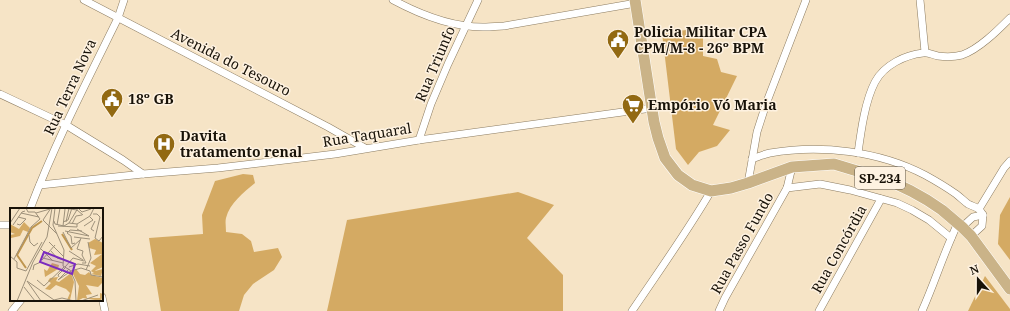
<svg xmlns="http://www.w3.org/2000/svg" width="1010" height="311" font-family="'Noto Serif',serif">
<rect width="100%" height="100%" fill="#f6e4c6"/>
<!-- forest -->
<g fill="#d4aa63">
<path d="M703,28V56L717,59L721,72L737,76L713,125L730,130L717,146L699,152L688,165L676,149L662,33Z"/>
<path d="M243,174L253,175L255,183C243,193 230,203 226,218C225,222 226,227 226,232L242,234L251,241L254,252L278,248L282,257L274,270L253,284L244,295L239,311H161L149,238L203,234L202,215L215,181Z"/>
<path d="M518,192L554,205L527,238L563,275V311H327L347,220Z"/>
<path d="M1010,197V260L998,244L1000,215Z"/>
<path d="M985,276L1010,309V311H968Z"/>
</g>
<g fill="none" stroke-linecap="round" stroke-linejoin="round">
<!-- street casing -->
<g stroke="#8c7c61" stroke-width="8">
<g id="street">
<path d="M84,0L328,127L365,148"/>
<path d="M393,0C421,15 453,28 486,27C492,27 498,26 504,26L636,3"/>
<path d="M920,0L925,52"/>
<path d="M0,94L66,125L123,160L143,174"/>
<path d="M419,140L431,104L448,64L478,0"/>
<path d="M858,153C861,131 865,101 875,82C884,65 905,55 923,53C928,52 933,55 938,56C946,57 954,57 962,55C979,49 997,31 1010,18"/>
<path d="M752,159C758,157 764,154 770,153C820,144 879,151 925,175C936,181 946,187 956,194C960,197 964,201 968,204C972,206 976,207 979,209"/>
<path d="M748,183L757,132L766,104L806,0"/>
<path d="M40,185L143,174L218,168L335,154L419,140L652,108"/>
<path d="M787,188L820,184L850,190L897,203L912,210L929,220L951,238"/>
<path d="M30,209C55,143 87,81 118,18L124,0"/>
<path d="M0,225H11"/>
<path d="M962,227L973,217L983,215"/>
<path d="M971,236L982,226L983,215L979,209L1004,168L1010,161"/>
<path d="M102,297L105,311"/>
<path d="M12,311L21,300"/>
<path d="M632,311C659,271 687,232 711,191"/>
<path d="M719,311L725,298L787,188L792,167"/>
<path d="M819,311L881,199"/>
<path d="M922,311C935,282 944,252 958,223"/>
</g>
</g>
<!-- primary casing -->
<g stroke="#fff" stroke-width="12">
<path id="primary" d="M635,0L654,122L658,138L665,158L678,175L692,185L711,191L731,188L748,183L792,167L834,164L890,181L911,191L927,200L942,210L962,227L971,236L1010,289"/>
</g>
<!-- street -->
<use href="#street" stroke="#fff" stroke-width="7"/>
<!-- primary -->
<use href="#primary" stroke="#cab388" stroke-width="11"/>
</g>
<!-- icons -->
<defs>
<g id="civic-pin" transform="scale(1.15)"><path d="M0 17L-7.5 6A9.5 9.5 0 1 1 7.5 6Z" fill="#926912" stroke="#fef2e1"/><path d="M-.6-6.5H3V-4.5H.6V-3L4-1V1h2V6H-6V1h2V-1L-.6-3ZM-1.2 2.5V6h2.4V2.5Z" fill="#fff"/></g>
<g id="supermarket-pin" transform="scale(1.15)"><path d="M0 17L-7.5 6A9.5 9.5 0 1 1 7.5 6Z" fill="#926912" stroke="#fef2e1"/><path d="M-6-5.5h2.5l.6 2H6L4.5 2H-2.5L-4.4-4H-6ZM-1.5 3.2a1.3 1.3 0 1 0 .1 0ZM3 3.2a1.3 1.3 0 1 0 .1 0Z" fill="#fff"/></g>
<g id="hospital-pin" transform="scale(1.15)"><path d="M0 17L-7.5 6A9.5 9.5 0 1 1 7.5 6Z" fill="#926912" stroke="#fef2e1"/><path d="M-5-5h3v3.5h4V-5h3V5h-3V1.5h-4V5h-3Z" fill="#fff"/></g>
</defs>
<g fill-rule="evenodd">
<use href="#civic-pin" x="618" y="40"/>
<use href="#civic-pin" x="112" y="99"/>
<use href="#supermarket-pin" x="633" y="105"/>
<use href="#hospital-pin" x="164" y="144"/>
</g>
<g text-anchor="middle" stroke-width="3" stroke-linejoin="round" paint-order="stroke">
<!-- shield labels -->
<rect fill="#fef2e1" stroke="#5d5549" stroke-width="1" x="855" y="167" width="50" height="22" rx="3"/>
<g font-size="13" font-weight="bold" fill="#181208">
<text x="880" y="183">SP-234</text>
</g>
<!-- poi labels -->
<g font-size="14" font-weight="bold" fill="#181208" stroke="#fef2e1" text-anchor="start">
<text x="634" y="37">Policia Militar CPA<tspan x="634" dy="16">CPM/M-8 - 26º BPM</tspan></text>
<text x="128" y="104">18º GB</text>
<text x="648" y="110">Empório Vó Maria</text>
<text x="180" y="141">Davita<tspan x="180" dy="16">tratamento renal</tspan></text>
</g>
<!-- street labels -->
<g font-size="14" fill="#181208" stroke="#fef2e1">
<text transform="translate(231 62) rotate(27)" y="5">Avenida do Tesouro</text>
<text transform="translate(435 64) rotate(-67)" y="5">Rua Triunfo</text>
<text transform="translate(70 87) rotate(-65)" y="5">Rua Terra Nova</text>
<text transform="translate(367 135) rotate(-9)" y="5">Rua Taquaral</text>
<text transform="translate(742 243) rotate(-61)" y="5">Rua Passo Fundo</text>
<text transform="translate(839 249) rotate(-61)" y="5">Rua Concórdia</text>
</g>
</g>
<!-- overview -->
<g transform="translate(10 208)">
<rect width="93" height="93" fill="#f6e4c6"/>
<path d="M14,14L20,20L18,24L13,22L10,28L1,30L0,27L5,26L0,24V16L9,21ZM85,31L93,35V59L86,62L85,63L93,61L91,68L81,66L84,65L81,63L86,58L80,55L92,46L84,47L86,42L79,40L78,35ZM42,55L49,57L48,61L35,69L34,61L37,63ZM66,61L70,66L75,67L79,64L81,67L93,70V74L88,79L76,77L82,86L76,87L77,90H90V85L93,86L91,93L73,90L67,93L69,78L62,64ZM61,65L64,74L60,92H57L60,85L56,81L46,77L40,82L35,81L41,75L38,73L40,70L48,69L46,73L49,74Z" fill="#d4aa63"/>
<path fill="none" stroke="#bf964f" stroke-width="2" d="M52,26L62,42M16,60L7,47L22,20L32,13"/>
<path fill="none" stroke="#9d907a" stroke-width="1" d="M41,0L33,12L47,26M45,0L43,17L54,42L53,58L60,62L65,73L66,93M53,0L67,2L73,7M68,0L72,4L81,1M11,5L29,9M26,5L40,1M83,6H87L90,9L85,30L89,33L93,28M44,13L45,16L54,18L59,15L67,16M53,14L58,12L62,0M56,14L59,0M0,15L10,0M59,15L68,0M7,16L10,17L16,11L8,9M62,16L66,8L72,7M3,17L12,4L15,3M47,17L50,0M48,18L67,19V16L80,8L84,0M53,18L55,1M74,18L83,12L80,9M55,23L79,28L67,21M84,23L81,21L85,13M53,24L61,40L70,32M19,27L20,34L24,38L28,35M64,29L80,31M71,30L67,41L73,43M39,34L54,49M65,35L62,36L61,28L57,25L60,22L72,23M31,41L43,53M41,43L47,50L54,52M59,43L73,52M0,48L7,54V60L16,63L32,34M33,50L53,55M4,51L21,19L30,11L25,4H18L16,0M32,52L45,37M72,55H76L72,47L73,43M55,59L63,50L74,53M59,59L68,56L80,58M59,61L48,72L61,63M23,62L24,57L31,54M76,62L81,50L78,34M61,63L71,60L80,63L81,67L93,69M49,69L48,67L56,59M27,72L34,78L54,59M17,73L44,92L52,90L64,93M17,73L31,93M14,79L25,93M7,93L23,54L37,29L42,0M71,93L88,87"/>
<path fill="#7b2cbf" fill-opacity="0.15" stroke="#7b2cbf" stroke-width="2" d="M34,44L65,56L62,66L30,54Z"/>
<rect width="93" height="93" fill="none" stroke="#181208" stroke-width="2"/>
</g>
<!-- north arrow -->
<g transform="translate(978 279) rotate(339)" stroke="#fef2e1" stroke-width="3" paint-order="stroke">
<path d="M0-3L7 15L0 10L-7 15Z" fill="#181208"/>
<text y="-6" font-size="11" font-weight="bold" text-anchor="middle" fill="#181208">N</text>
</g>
</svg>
